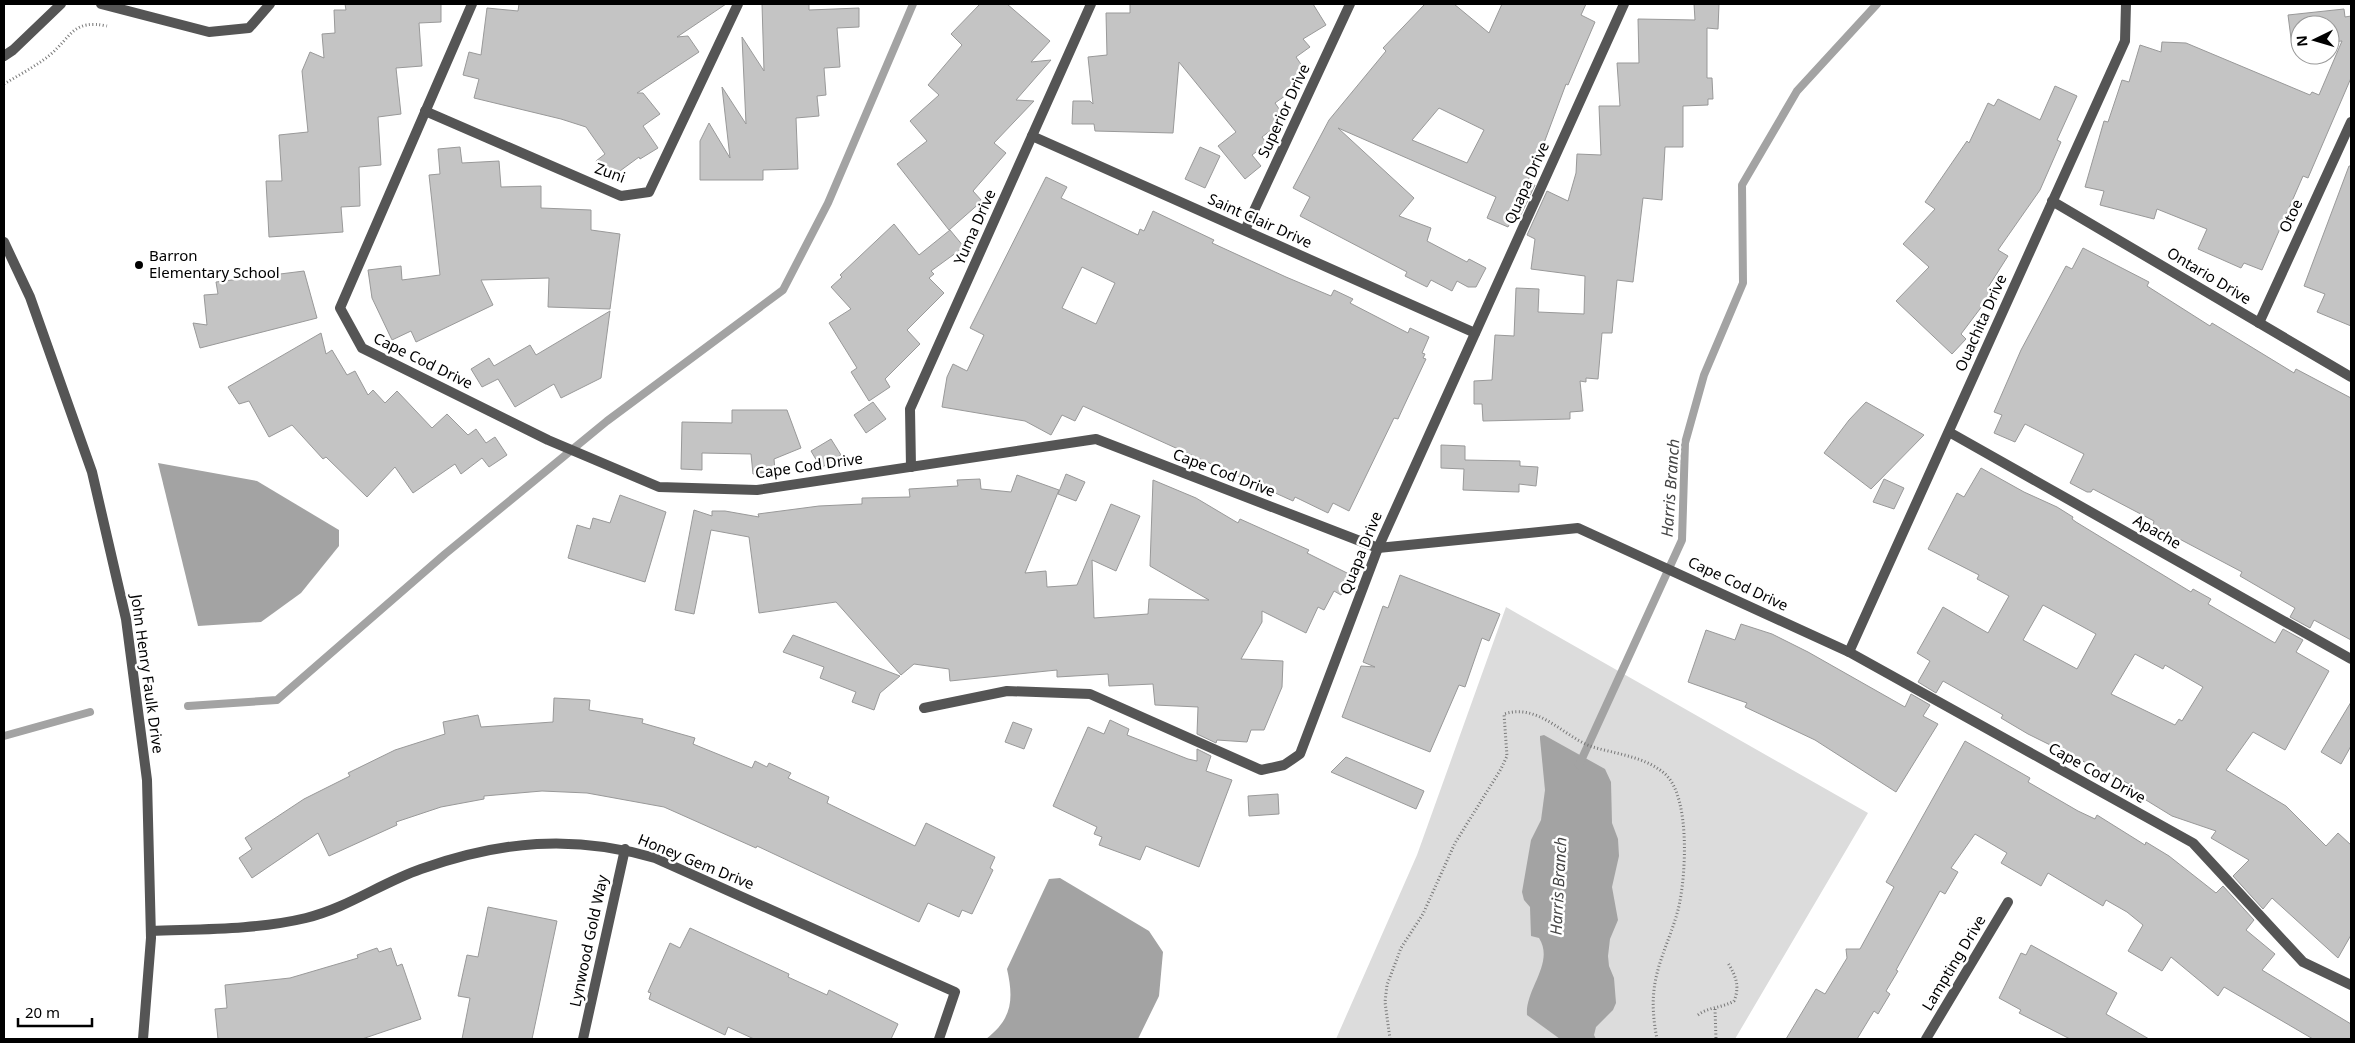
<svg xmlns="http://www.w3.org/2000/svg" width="2355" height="1043" font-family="'Noto Sans',sans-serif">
<rect width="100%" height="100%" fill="#fff"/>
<!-- green -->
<path fill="#dcdcdc" d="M1506,607L1868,813L1735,1039H1336L1417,855Z"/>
<!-- water -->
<g fill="#a3a3a3">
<path d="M158,463L257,481L339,530V546L301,593L261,622L198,626Z"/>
<path d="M1544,735L1605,769L1611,782L1612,823L1618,839L1619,856L1612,887L1618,920L1610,939L1608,956L1609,966L1614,978L1616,1003L1613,1010L1596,1027L1594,1035L1596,1039H1560L1527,1015C1525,989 1555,963 1539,938L1531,936L1530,907L1524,900L1522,892L1531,840L1541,820L1545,790L1540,739V736Z"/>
<path d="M1060,878L1149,931L1163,952L1159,996L1138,1039H986C1012,1019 1014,1000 1007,969L1049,879Z"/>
</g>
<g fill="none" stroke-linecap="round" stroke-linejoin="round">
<!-- stream -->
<g stroke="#a3a3a3" stroke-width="8">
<path d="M188,706L277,700L445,554L607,421L783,290L828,203L913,4"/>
<path d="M4,736L90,712"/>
<path d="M1579,765L1682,540L1685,443L1704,375L1743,283L1742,185L1797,91L1877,4"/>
</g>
</g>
<!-- building -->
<g fill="#c4c4c4" stroke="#999" fill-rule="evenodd">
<path d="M345,4H441V22L419,23L422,66L396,68L401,114L378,117L381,165L359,167L360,206L341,207L343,232L269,237L266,181H282L279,135L308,132L302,71L310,52L324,58L322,34L335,33L334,10H346Z"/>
<path d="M519,4H726L677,37L688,36L699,52L637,93H643L660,114L643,126L658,148L640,159L639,157L609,179L596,161L605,154L586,127L561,119L474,98L479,79L463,75L469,52L481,55L487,8L518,11Z"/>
<path d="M762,4H809V10L859,8V27L837,28L840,67L824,68L826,95L817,96L819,116L796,118L798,169L763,170V180H700V141L709,123L730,158L722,87L746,124L742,37L764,71Z"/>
<path d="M980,4H1007L1050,41L1031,62L1051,60L1016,100L1034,101L994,143L1006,153L973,191L982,201L949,230L897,164L927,141L910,121L939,95L928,85L962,45L951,34Z"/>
<path d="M1130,4H1313L1326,25L1303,39L1310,47L1296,57L1307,73L1286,89L1289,93L1275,103L1286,119L1262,137L1267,144L1252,155L1261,166L1245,179L1218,146L1236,132L1179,62L1173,133L1095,131L1094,124H1072L1073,101H1090L1093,104L1088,57L1107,55L1106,13H1130Z"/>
<path d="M1425,4H1454L1489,33L1502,4H1586L1581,15L1595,22L1568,85L1566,84L1541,151H1543L1527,182L1535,185L1518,221L1519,206L1508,227L1487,218L1496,197L1338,128L1414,198L1399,216L1431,228L1427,241L1467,262L1469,259L1486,268L1476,287H1468L1457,281L1452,291L1431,280L1427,287L1405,276L1407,272L1300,216L1310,197L1293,188L1329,120L1386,51L1383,48ZM1439,108L1484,130L1467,163L1412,140Z"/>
<path d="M1694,4H1719L1718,29L1707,28V78H1712L1713,99H1708V105L1683,106V147H1665L1662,200L1643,198L1633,282L1617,280L1612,333H1602L1598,379L1586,378V382L1580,381L1583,411L1570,412V419L1483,421L1482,404H1474V381L1492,380L1495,335L1514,336L1516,288L1539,289L1538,312L1584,314L1585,276L1531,269L1535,239L1527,235L1547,191L1568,201L1576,173L1577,154L1601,155L1599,106H1620L1617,63H1639L1638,19L1695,20Z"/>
<path d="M2344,9L2345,17L2351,16V78L2308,178L2303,176L2262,270L2244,263L2241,268L2198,249L2207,229L2157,209L2154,219L2100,205L2104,191L2085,187L2104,121L2108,122L2122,80L2129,82L2140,45L2161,52L2162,42L2186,43L2310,95L2312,92L2319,95L2342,41L2330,42V25H2300V46H2292L2288,15Z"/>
<path d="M2055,86L2077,96L2057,140L2061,142L2040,190L1998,250L2008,256L1987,289L1992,293L1961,334L1966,339L1952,354L1896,301L1929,267L1903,244L1935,209L1925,202L1967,141L1969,143L1988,103L1994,106L1998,99L2040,120Z"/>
<path d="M460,147L462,163L499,161L501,187L541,186V208L591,210V230L620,234L610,309L548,307L549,278L481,280L493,305L416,342L411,331L392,340L372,298L368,270L401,266L402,280L440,275L429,175L440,174L438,149Z"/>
<path d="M1200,147L1220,156L1205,188L1185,179Z"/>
<path d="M2349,166H2351V326L2317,312L2325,294L2304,286Z"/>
<path d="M1046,177L1067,187L1061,198L1138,235L1140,229L1144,231L1153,211L1214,240L1212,243L1286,277L1331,296L1334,290L1353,299L1350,303L1408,333L1410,328L1429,337L1422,353L1425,354L1423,358L1426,359L1403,408L1398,419L1394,418L1349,511L1333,503L1328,513L1295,497L1293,501L1083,406L1075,421L1062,415L1051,435L1025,421L942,407L947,377L953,364L967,371L984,335L970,328ZM1082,267L1115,283L1096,324L1062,308Z"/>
<path d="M894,224L919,255L950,230L964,247L931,271L934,274L929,278L944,293L907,330L920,344L885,379L890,387L869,401L851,372L857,368L829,323L851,309L831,287L842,277L840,275Z"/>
<path d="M2083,248L2149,282L2147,286L2210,326L2212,323L2294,373L2296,369L2351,398V640L2314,620L2310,628L2290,617L2295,608L2240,576L2242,572L2153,525L2154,521L2093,489L2091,492H2087L2070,483L2084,454L2025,424L2015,442L1994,433L2002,415L1994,412L2021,350L2066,266L2072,269Z"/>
<path d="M304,271L317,318L200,348L193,323L207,325L204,295L218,294L216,282Z"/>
<path d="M610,311L601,378L561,398L554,384L515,407L498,379L482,387L471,369L489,358L494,366L530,345L536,355Z"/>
<path d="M321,333L326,354L332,350L347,375L355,371L368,395L373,390L385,403L397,391L432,428L447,414L468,435L476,429L486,443L495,437L507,455L489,467L482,458L461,474L455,464L413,493L395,467L367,497L326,457L323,459L292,425L269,437L249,401L239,404L228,387Z"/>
<path d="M873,402L886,419L866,433L854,415Z"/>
<path d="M1866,402L1924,435L1871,489L1824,453L1849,420Z"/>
<path d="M732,410H787L801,448L774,459L775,471L753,474L751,454L702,453V470L681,469L682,422L732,423Z"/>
<path d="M831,439L841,455L821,468L811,451Z"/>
<path d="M1441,445L1465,446V460L1520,461V466L1538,467L1536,486L1519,484V492L1463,490L1464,469L1441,468Z"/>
<path d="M1981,468L2024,492L2057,507L2073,517L2072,519L2076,522L2191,592L2193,589L2211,599L2208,604L2275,643L2283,629L2303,640L2296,652L2329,671L2285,750L2253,732L2226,770L2286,806L2326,846L2338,833L2351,845V935L2338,958L2272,898L2263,909L2233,876L2249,860L2211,838L2216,831L2172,816L2128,789L2131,785L2028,734L2001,718L2003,715L1943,681L1936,693L1918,682L1930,661L1917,653L1943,607L1988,633L2009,596L1977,579L1979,575L1928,549L1957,493L1964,497ZM2043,605L2096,634L2077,669L2023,640ZM2135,654L2163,669L2165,665L2203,687L2182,721L2179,719L2175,725L2111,694Z"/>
<path d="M1066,474L1085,482L1076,501L1058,494Z"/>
<path d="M1017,475L1059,490L1025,573L1046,571L1047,587L1077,585L1111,504L1140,516L1116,571L1092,560L1094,618L1148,614L1149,599L1209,600L1150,566L1153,480L1196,498L1238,523L1240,519L1309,550L1307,553L1351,575L1341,595L1334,591L1324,610L1318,607L1306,633L1262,611V622L1241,659L1283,661L1282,687L1264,730H1251L1247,742L1217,740L1216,743L1197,734L1198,707L1155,705L1153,684L1109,686L1108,674L1057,677V670L950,681L949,669L914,664L901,675L836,602L759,613L749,537L711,530L694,614L675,610L694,510L712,516V511H725L759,517L758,514L819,506L862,504V498L910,497L909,489L958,486L957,480L980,479L981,489L1011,492Z"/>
<path d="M1884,479L1904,488L1894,509L1873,502Z"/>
<path d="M620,495L666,512L645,582L568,558L577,525L590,529L593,518L610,523Z"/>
<path d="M1400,575L1500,614L1489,641L1482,638L1465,687L1459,685L1430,752L1342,717L1361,666L1375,667L1363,662L1383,606L1388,608Z"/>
<path d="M1741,624L1772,634L1808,652L1905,707L1911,694L1930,705L1923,716L1938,724L1896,792L1815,740L1745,707L1747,703L1688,682L1706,630L1735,640Z"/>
<path d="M793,635L900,676L880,693L874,710L852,702L856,692L820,678L824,667L783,652Z"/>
<path d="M554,698L590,700L589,710L643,719L642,723L695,738L693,744L752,768L755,761L767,767L769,763L791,773L788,778L829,797L827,803L915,846L926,823L995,857L990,868L993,870L972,914L962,910L959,917L928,903L919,922L757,846L756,848L664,807L587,793L542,791L484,796V799L441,807L396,822L397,825L329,856L318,833L252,878L239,858L252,849L245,838L304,799L350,776L348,773L395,750L445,734L443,722L478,715L481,727L553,722Z"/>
<path d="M2351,702V746L2341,764L2321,752Z"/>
<path d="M1110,720L1129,729L1127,735L1188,759L1197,761V749L1211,756L1206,771L1232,780L1199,867L1146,846L1140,860L1099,845L1102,837L1094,834L1097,827L1053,806L1088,727L1104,734Z"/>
<path d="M1013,722L1032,729L1024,749L1005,742Z"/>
<path d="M1965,741L2030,778L2028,782L2078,811L2095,819L2097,815L2145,845L2146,842L2169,856L2216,893L2223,886L2254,920L2246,930L2275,954L2262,970L2351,1024V1039H2313L2224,987L2218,996L2171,957L2162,971L2128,951L2143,925L2127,912L2106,900L2103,906L2048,873L2041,886L2001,863L2007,853L1975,834L1951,868L1958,872L1945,894L1940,891L1896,970L1898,971L1886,991L1890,994L1878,1014L1874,1011L1857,1039H1786L1816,989L1825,994L1847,958L1846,949H1860L1894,887L1886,882Z"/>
<path d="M1346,757L1424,791L1416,809L1331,772Z"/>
<path d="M1278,794L1279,814L1249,816L1248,796Z"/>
<path d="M488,907L557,921L532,1039H462L470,998L458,996L467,955L478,957Z"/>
<path d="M690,928L789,974L788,977L827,995L829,990L898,1024L891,1039H754L728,1027L725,1035L649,999L651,993L648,992L670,943L680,948Z"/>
<path d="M2031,945L2117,993L2106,1014L2149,1039H2070L2019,1013L2021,1010L1999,998L2021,953L2026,955Z"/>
<path d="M377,948L379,952L391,948L397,966L402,964L421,1019L362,1039H218L215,1009L227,1008L225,985L290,978L358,958L357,955Z"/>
</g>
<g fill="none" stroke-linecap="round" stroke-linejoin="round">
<!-- path -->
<g stroke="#777" stroke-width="3" stroke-dasharray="1 2.5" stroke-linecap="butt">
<path d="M4,84C19,75 36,66 50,55C72,36 73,19 107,26"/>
<path d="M1715,1009L1716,1039"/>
<path d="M1698,1015C1708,1007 1722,1008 1734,1001C1740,987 1736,976 1728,963"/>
<path d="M1390,1039L1385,1002L1387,985L1401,948L1423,914L1455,843L1501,769L1507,756L1504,714C1538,703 1562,735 1590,746C1614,754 1645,756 1665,774C1691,797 1686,879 1678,910C1671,937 1657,962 1654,990C1652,1006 1654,1024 1657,1039"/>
</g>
<!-- service -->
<g stroke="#555" stroke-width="10">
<path d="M101,4L209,32L249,28L270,4"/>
<path d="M4,56L13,50L61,4"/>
</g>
<!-- minor -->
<g stroke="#555" stroke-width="10">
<path d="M472,4L340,308L362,348L548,440L659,487L757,490L1096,439L1378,548L1578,528L1849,652L2193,843L2303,962L2351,985"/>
<path d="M425,111L621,196L649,192L738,4"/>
<path d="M1032,136L1475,333"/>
<path d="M2052,201L2351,377"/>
<path d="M1245,230L1350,4"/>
<path d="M2259,323L2351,122"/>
<path d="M1949,432L2351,659"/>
<path d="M911,467L910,409L1091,4"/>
<path d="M1849,652L2125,41L2126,4"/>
<path d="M924,708L1007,691L1090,694L1261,770L1284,765L1300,754L1378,548L1624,4"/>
<path d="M151,931C202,929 256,930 306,918C347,908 381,883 421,869C500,841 573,834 655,858L955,992L939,1039"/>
<path d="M583,1039L625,849"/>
<path d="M1926,1039L2008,902"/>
</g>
<!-- tertiary -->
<path stroke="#555" stroke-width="10" d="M4,242L30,297L92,472L126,619L147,780L151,938L143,1039"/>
</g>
<!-- markers -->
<circle fill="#000" stroke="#fff" stroke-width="2" cx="139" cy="265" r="5"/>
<g text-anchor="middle" stroke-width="5" stroke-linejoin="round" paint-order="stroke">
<!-- street labels -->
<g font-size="15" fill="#000" stroke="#fff">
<text transform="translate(1284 111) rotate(-65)" y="5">Superior Drive</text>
<text transform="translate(610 173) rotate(20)" y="5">Zuni</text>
<text transform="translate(1527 183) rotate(-66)" y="5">Quapa Drive</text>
<text transform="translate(2291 216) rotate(-65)" y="5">Otoe</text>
<text transform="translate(1260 221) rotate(24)" y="5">Saint Clair Drive</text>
<text transform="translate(975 227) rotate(-66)" y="5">Yuma Drive</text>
<text transform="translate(2209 276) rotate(31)" y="5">Ontario Drive</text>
<text transform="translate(1981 323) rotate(-66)" y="5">Ouachita Drive</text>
<text transform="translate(423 361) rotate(26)" y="5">Cape Cod Drive</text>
<text transform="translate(809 466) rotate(-8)" y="5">Cape Cod Drive</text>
<text transform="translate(1224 473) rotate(21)" y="5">Cape Cod Drive</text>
<text transform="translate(2157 532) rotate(30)" y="5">Apache</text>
<text transform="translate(1361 553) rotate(-68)" y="5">Quapa Drive</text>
<text transform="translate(1738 584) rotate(25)" y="5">Cape Cod Drive</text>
<text transform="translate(147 674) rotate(82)" y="5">John Henry Faulk Drive</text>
<text transform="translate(2097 773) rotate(29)" y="5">Cape Cod Drive</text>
<text transform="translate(696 862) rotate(22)" y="5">Honey Gem Drive</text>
<text transform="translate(589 941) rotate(-78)" y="5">Lynwood Gold Way</text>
<text transform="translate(1954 963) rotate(-59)" y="5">Lampting Drive</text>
</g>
<!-- poi labels -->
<g font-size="15" fill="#000" stroke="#fff" text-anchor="start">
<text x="149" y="261">Barron<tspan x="149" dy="17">Elementary School</tspan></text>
</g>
<!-- water labels -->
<g font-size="16" font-style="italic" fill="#444" stroke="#fff">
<text transform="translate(1670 488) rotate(-86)" y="6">Harris Branch</text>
<text transform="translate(1558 886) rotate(-87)" y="6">Harris Branch</text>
</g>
</g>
<!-- border -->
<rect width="2355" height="1043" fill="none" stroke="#000000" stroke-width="10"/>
<!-- north arrow -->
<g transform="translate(2315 40) rotate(265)"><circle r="24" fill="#ffffff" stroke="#999999"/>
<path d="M0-4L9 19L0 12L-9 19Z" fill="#000000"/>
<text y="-8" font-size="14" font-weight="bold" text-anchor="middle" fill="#000000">N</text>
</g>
<!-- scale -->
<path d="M18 1018v8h74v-8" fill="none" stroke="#000000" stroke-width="2.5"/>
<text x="25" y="1018" font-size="15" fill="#000000" stroke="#ffffff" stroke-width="4" paint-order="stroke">20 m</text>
</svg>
